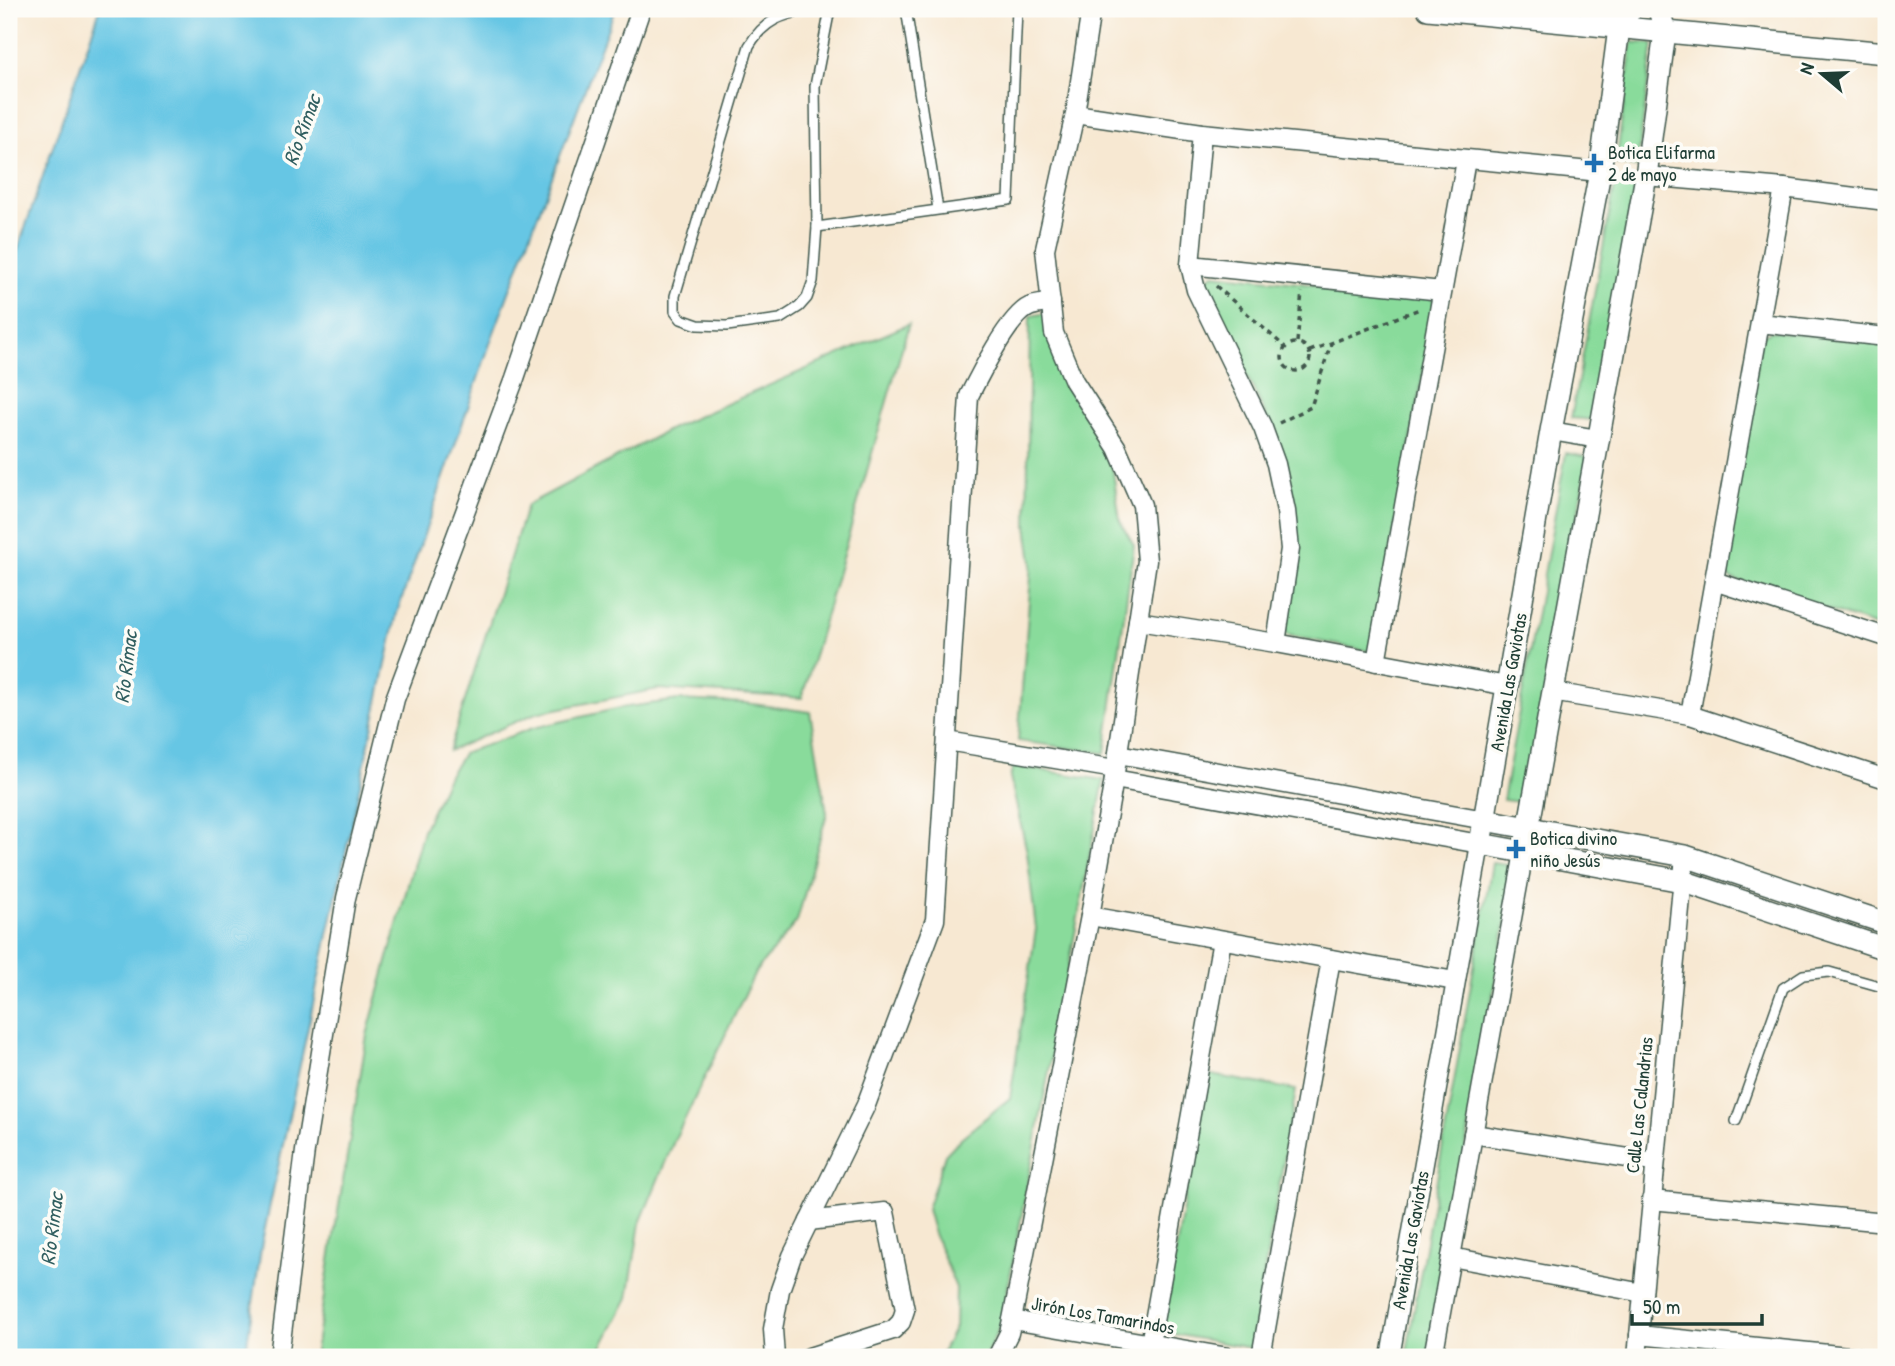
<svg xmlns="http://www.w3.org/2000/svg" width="1895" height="1366" font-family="'Patrick Hand',sans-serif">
<rect width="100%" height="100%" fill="#fdfcf7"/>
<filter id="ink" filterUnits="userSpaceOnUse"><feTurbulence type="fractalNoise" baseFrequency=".0143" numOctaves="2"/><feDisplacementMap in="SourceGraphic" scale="14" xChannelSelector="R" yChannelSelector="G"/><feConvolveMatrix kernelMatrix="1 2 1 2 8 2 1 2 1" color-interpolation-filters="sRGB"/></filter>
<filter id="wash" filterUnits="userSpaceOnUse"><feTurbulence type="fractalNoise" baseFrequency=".00686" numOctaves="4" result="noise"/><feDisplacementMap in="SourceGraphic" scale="28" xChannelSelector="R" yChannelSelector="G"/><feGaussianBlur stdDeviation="1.57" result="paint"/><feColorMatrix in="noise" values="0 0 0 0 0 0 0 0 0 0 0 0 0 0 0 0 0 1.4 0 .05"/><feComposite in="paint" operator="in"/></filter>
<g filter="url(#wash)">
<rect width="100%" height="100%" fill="#f7e8d2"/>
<!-- green -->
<g fill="#89db9b" stroke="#548c68" stroke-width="2">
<path d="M1632,42L1653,44L1637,167L1616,164Z"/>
<path d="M1615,184L1637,187L1594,420L1571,418Z"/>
<path d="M1214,274L1430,297L1436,303L1373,649L1368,651L1287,635L1285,630C1291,595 1298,560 1296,524C1293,451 1238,361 1206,296V279Z"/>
<path d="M1047,313L1070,384L1112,464L1120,521L1134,545L1105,753L1018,741L1032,562L1027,526L1030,316Z"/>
<path d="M909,324L802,698L658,689L536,713L449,751L527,505L674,427Z"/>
<path d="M1771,331L1886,344V629L1730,578L1724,571L1761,336Z"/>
<path d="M1566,453L1588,457L1527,803L1503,800Z"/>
<path d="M678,700L746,703L810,712L827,813L797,921L756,971L674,1141L640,1223L628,1298L597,1357H314L367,1035L423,830L449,775L464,753L533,728L620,708Z"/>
<path d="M1014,766L1104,780L1001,1324L985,1357H940L955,1327L956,1288L933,1231L927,1209L945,1155L961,1138L1010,1098L1036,929L1027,852L1010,777Z"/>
<path d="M1492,863L1516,866L1428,1357H1406Z"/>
<path d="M1206,1074L1296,1090L1251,1348L1162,1332Z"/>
</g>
<!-- water -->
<path fill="#66c6e4" stroke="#42828c" stroke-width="2" d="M100,9H615L493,335L397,613L262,1242L245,1357H9V275Z"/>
</g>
<g filter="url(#ink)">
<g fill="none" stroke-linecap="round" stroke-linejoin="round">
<!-- service casing -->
<g stroke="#3f574c" stroke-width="12">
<g id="service">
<path d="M810,9C782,15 764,20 749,46L675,296V311L681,319L698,325L727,326L780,319L799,307L807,298L813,281L817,227L815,86L830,9"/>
<path d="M906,9L938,209"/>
<path d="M817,227L1009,200L1017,9"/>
<path d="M1736,1121L1783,988L1803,975L1829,972L1886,988"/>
</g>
</g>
<!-- minor casing -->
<g stroke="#3f574c" stroke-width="21">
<g id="minor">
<path d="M1075,114L1202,133L1600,172"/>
<path d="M1202,133L1190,265L1196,290L1263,428L1276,464L1286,511L1290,549L1276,643"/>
<path d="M1646,176L1784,188L1886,201"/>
<path d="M1190,265L1442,291"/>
<path d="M1760,323L1886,337"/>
<path d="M1551,431L1598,439"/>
<path d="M1714,581L1886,637"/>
<path d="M1138,621L1276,643L1507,686"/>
<path d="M1376,662L1466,160"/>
<path d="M1552,692L1690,715L1886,779"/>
<path d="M1690,715L1784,188"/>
<path d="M947,741L1115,769"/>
<path d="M1118,754L1485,820"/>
<path d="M1114,779L1480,844L1390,1357"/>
<path d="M1090,916L1455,981"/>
<path d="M1473,1134L1654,1162"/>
<path d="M1651,1200L1886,1222"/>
<path d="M1451,1257L1643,1293"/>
<path d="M1012,1320L1228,1357"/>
<path d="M1639,1335L1858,1357"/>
<path d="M1150,1344L1222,940"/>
<path d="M279,1357L305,1151L346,898L395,699L515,378L641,9"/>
<path d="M775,1357L773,1329L780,1290L792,1256L866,1105L935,920L969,396C979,376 1009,316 1029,307C1035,304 1044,304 1051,302"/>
<path d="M809,1357L893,1330L901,1322L905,1310L885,1212L809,1221"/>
<path d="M997,1357L1009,1333L1012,1320L1090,916L1114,779L1147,561L1142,505L1117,448L1074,381L1054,333L1045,249L1075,114L1091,9"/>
<path d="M1261,1357L1331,959"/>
<path d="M1433,1357L1524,852"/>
<path d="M1637,1357L1685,856"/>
</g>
</g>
<!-- tertiary casing -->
<g stroke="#3f574c" stroke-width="24">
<g id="tertiary">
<path d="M1428,9L1886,53"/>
<path d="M1631,9L1619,28L1600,172L1551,431L1480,844L1682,881L1886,949"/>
<path d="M1485,820L1685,856L1886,923"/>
<path d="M1524,852L1646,176L1665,32L1659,9"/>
</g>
</g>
<!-- path -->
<g stroke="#3f574c" stroke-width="3.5" stroke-dasharray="5 5" stroke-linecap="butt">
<path d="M1216,286L1285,347"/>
<path d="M1297,342L1302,292"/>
<circle cx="1296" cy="357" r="14"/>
<path d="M1310,351L1422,308"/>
<path d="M1279,423L1311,407L1331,343"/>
</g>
<!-- service -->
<use href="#service" stroke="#fff" stroke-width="9"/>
<!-- minor -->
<use href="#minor" stroke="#fff" stroke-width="18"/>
<!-- tertiary -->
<use href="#tertiary" stroke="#fff" stroke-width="21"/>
</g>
</g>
<!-- markers -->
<g fill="#1f6fb2" stroke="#fdfcf7" stroke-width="2.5">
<path d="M1590.5 152.5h7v7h7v7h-7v7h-7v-7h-7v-7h7z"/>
<path d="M1512.5 838.5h7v7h7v7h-7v7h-7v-7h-7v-7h7z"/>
</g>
<g text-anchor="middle" stroke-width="7" stroke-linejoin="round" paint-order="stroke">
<!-- poi labels -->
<g font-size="19" fill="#1f3d34" stroke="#fdfcf7" text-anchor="start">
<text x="1608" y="159">Botica Elifarma<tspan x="1608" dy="22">2 de mayo</tspan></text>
<text x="1530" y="845">Botica divino<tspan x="1530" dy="22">niño Jesús</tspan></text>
</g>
<!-- street labels -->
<g font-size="19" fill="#1f3d34" stroke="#fdfcf7">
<text transform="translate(1508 682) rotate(-80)" y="7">Avenida Las Gaviotas</text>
<text transform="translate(1639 1105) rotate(-84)" y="7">Calle Las Calandrias</text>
<text transform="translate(1410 1240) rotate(-80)" y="7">Avenida Las Gaviotas</text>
<text transform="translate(1103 1315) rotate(10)" y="7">Jirón Los Tamarindos</text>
</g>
<!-- water labels -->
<g font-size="21" font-style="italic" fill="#315f60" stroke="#fdfcf7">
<text transform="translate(302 130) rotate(-70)" y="7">Río Rímac</text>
<text transform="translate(126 667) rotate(-83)" y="7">Río Rímac</text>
<text transform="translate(52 1229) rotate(-83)" y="7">Río Rímac</text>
</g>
</g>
<!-- margin -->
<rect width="1895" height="1366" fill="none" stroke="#fdfcf7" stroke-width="35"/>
<!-- north arrow -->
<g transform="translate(1822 74) rotate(289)" stroke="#fdfcf7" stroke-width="5" paint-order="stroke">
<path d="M0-5L12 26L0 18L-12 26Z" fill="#1f3d34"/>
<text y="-10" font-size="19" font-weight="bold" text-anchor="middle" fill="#1f3d34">N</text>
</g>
<!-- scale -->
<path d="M1632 1314v10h130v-10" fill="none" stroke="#1f3d34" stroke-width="3.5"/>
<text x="1643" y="1314" font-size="21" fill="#1f3d34" stroke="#fdfcf7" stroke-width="5" paint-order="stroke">50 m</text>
</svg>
